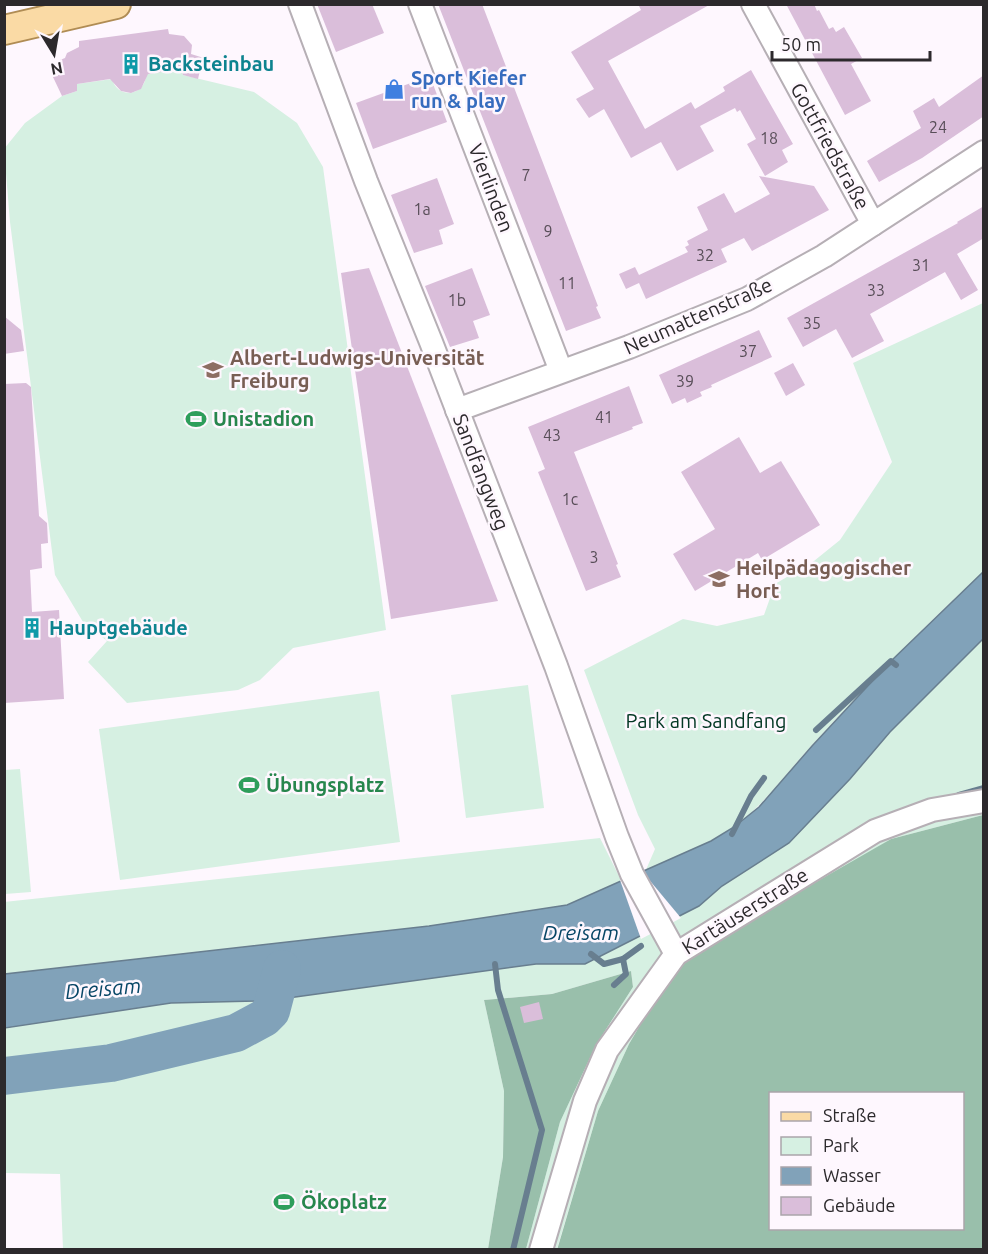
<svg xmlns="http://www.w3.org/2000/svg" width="988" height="1254" font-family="Ubuntu,sans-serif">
<rect width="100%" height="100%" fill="#fef7fe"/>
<!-- green -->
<g fill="#d6f0e2">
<path d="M181,69L183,75L254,92L297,123L323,167L386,630L293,648L260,680L238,690L127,703L88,662L107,641L83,622L55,575L10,222L4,149L25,123L62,96L77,91V84L112,79C118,100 146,96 146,74Z"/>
<path d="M983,303V572C924,626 868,684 813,744C787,772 766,803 735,826C708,846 675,858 645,872L655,849L638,815L584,670L683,619L717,626L764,615L775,584L814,561L840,540L892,462L853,363Z"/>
<path d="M983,639V815L891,839L663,986L629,1044L598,1111L557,1249H526L560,1122L596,1045L633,987L631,971L552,994L484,1000L504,1091L503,1157L488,1249H63L60,1174L5,1173V1083L109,1074L132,1066L152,1064L236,1043L267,1026L279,1015L288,998L536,964H585L698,906L850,779L890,732Z"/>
<path d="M528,685L544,808L466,818L451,695Z"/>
<path d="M379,691L400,842L120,880L99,729Z"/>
<path d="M20,769L31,892L5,894V770Z"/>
<path d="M600,838L622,882L568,905L429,926L5,974L4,902Z"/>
<path d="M256,1001L259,1014L228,1032L184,1042H168L136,1050L53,1060L5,1063V1028L172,1003Z"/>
</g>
<!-- forest -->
<g fill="#99bfab" fill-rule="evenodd">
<path d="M983,815V1249L557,1250L598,1111L629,1044L663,986L684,963L703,947L891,839ZM770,1094H962V1228H770Z"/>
<path d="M631,971L633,987L596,1045L560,1122L526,1249H488L503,1157L504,1091L484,1000L552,994Z"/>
</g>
<!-- water -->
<path fill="#81a2b9" stroke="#687e8f" stroke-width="1.5" d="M983,572V639L890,732L850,779L789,843L722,886L699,906L585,964H536L288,998L256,1001L171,1003L5,1028V974L429,926L567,905L711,841L734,827L759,807L812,746L891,661Z"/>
<!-- pier -->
<path fill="#fef7fe" d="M641,870L681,918L641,939L620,880Z"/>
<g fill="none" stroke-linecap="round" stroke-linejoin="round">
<!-- stream -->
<g stroke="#687e8f" stroke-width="6">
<path d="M816,730L891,661L896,665"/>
<path d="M959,795L984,788"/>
<path d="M732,834L751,796L764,778"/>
<path d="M591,954L604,964L623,959L641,946"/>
<path d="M495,964L498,990L542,1130L513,1250"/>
<path d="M614,985L626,974L623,959"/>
</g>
<!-- river -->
<path stroke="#81a2b9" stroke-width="38" d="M4,1076L111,1063L236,1033L264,1018L271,1011L282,969"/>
</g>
<!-- building -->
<g fill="#dabeda">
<path d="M317,4H372L384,33L336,52Z"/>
<path d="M438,4H482L598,306L596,307L601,318L566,331Z"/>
<path d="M638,4H711L608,61L645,129L691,102L695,109L725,91L723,87L751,70L793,144L782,150L788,162L765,176L747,144L756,139L740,110L737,112L735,108L700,126L714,151L677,171L661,142L631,158L604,109L589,118L576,99L594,89L571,52L641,10Z"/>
<path d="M786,4H814L817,11L819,10L829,29L833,27L836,32L844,27L862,58L851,64L871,101L845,115Z"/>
<path d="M168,29L169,34L184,36L192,45L191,54L220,63L201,66L198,79L183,75L181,69L148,74L141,89L131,93L121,91L110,79L77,84V91L62,96L53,77L64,73L60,60L65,58L67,53L79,47V41Z"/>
<path d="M984,75V116L922,158L879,182L867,161L921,128L913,111L934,98L939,107Z"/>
<path d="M430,76L447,122L373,149L356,103Z"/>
<path d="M759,176L814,186L829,210L752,251L744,238L721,249L727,262L646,299L639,283L626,289L619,274L635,267L639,275L688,252L685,247L689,245L687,241L708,230L697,207L724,193L735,213L770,194Z"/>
<path d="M437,178L454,224L439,230L443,244L414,253L391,195Z"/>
<path d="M984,206V238L957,254L978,290L961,300L945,272L870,314L884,341L852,358L836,329L803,347L787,318L958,223L957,222Z"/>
<path d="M369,268L498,601L391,619L341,273Z"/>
<path d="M472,268L490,315L473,321L479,338L450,347L425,286Z"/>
<path d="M4,316L21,330L24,351L4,354Z"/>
<path d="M759,330L772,357L711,385L712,387L700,392L702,396L687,403L685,398L672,404L659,375Z"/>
<path d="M793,363L805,385L786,396L774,373Z"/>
<path d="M26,383L31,387L39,516L47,523L48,543L41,544L42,568L30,570L32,612L59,610L64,699L4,703V384Z"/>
<path d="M629,386L643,423L632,427L633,429L574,452L618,564L616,565L621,577L586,591L538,472L545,469L528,427Z"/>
<path d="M739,437L760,473L781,461L820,525L762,560L758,553L695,591L673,554L715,529L681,472Z"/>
<path d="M539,1002L543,1019L524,1023L520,1007Z"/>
</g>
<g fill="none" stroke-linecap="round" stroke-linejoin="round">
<!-- minor casing -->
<g stroke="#b6afb5" stroke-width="26">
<g id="minor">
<path d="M300,4L366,181L431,342L556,666L617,837L632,874L676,954"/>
<path d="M420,4L561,371"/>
<path d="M753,4L873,224"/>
<path d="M457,410L629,347L747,299L824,256L984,152"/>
<path d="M541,1250L585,1101L607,1050L676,954L875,831L932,810L984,801"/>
</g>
</g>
<!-- major casing -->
<g stroke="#b08c54" stroke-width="32">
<path id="major" d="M4,30L116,4"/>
</g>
<!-- minor -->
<use href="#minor" stroke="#fff" stroke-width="22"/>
<!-- major -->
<use href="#major" stroke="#fadaa5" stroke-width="28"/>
</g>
<!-- icons -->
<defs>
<g id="building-bare" transform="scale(1.62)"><path d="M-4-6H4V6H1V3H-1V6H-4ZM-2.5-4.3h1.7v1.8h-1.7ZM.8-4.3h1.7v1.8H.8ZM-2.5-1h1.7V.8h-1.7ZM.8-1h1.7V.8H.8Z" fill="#0f9aa8" stroke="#fef7fe" stroke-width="2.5" paint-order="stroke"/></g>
<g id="shop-bare" transform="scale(1.62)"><path d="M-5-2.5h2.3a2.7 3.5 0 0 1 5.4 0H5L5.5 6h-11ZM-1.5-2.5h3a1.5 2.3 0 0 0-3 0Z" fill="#3f7fe0" stroke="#fef7fe" stroke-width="2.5" paint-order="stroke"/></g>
<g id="university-bare" transform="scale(1.62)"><path d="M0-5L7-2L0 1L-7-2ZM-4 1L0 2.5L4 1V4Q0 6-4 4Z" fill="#8d6e63" stroke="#fef7fe" stroke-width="2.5" paint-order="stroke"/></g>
<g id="stadium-bare" transform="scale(1.62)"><path d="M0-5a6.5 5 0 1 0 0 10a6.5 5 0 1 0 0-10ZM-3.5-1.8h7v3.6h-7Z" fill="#2e9e5b" stroke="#fef7fe" stroke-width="2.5" paint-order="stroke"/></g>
<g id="school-bare" transform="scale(1.62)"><path d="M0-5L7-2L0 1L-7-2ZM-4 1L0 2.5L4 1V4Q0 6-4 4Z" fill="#8d6e63" stroke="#fef7fe" stroke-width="2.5" paint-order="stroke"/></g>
</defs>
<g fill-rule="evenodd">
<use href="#building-bare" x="131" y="64"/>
<use href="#shop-bare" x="394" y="89"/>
<use href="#university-bare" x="213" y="370"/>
<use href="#stadium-bare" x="196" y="419"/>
<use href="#school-bare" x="719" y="579"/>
<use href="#building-bare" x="32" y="628"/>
<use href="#stadium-bare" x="249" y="785"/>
<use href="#stadium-bare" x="284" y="1202"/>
</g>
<g text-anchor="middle" stroke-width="5" stroke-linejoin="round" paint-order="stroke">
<!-- number labels -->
<g font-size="16" fill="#584e58">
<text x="938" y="133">24</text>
<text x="769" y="144">18</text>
<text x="526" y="181">7</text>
<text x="422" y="215">1a</text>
<text x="548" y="237">9</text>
<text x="705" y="261">32</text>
<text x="921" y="271">31</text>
<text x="567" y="289">11</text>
<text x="876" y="296">33</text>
<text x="457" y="306">1b</text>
<text x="812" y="329">35</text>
<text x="748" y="357">37</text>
<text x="685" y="387">39</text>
<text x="604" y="423">41</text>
<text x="552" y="441">43</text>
<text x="570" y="505">1c</text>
<text x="594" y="563">3</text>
</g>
<!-- culture labels -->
<g font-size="20" font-weight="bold" fill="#0d838f" stroke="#fef7fe" text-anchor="start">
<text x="148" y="71">Backsteinbau</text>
<text x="49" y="635">Hauptgebäude</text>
</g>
<!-- shop labels -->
<g font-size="20" font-weight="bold" fill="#366cbe" stroke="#fef7fe" text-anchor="start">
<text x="411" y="85">Sport Kiefer<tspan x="411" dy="23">run &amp; play</tspan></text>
</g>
<!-- street labels -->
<g font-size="20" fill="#2c292c" stroke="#fef7fe">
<text transform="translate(830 146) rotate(61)" y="7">Gottfriedstraße</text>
<text transform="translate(491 188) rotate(69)" y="7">Vierlinden</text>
<text transform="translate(698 316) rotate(-24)" y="7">Neumattenstraße</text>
<text transform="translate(481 472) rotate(69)" y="7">Sandfangweg</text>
<text transform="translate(745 911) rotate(-32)" y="7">Kartäuserstraße</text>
</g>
<!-- education labels -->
<g font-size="20" font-weight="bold" fill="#785e54" stroke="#fef7fe" text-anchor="start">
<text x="230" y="365">Albert-Ludwigs-Universität<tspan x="230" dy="23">Freiburg</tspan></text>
<text x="736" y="575">Heilpädagogischer<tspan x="736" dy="23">Hort</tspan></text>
</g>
<!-- leisure labels -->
<g font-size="20" font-weight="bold" fill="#27864d" stroke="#fef7fe" text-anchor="start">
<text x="213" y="426">Unistadion</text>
<text x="266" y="792">Übungsplatz</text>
<text x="301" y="1209">Ökoplatz</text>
</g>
<!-- park labels -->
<g font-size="20" fill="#023723" stroke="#fef7fe">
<text x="706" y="728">Park am Sandfang</text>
</g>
<!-- water labels -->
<g font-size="21" font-style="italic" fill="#074666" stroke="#fef7fe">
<text x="581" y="940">Dreisam</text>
<text transform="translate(103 989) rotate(-5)" y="7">Dreisam</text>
</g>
</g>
<!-- border -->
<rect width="988" height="1254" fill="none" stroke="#2c292c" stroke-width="12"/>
<!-- legend -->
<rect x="769" y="1092" width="195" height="138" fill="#fef7fe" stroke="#aaa5aa" stroke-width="1.5"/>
<rect x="781" y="1112" width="30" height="9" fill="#fadaa5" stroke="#aaa5aa" stroke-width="1.5"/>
<text x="823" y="1122" font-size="18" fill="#2c292c">Straße</text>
<rect x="781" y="1137" width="30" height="18" fill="#d6f0e2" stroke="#aaa5aa" stroke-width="1.5"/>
<text x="823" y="1152" font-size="18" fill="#2c292c">Park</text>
<rect x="781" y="1167" width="30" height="18" fill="#81a2b9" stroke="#aaa5aa" stroke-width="1.5"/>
<text x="823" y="1182" font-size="18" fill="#2c292c">Wasser</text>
<rect x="781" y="1197" width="30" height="18" fill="#dabeda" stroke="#aaa5aa" stroke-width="1.5"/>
<text x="823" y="1212" font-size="18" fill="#2c292c">Gebäude</text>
<!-- north arrow -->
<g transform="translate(54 54) rotate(169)" stroke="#fef7fe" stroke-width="4.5" paint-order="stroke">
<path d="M0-4.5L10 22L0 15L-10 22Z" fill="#2c292c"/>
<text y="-9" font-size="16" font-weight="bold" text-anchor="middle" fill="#2c292c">N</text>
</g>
<!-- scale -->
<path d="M772 51v9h158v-9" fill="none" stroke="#2c292c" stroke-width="3"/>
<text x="781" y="51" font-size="18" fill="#2c292c" stroke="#fef7fe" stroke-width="4.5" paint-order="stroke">50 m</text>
</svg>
